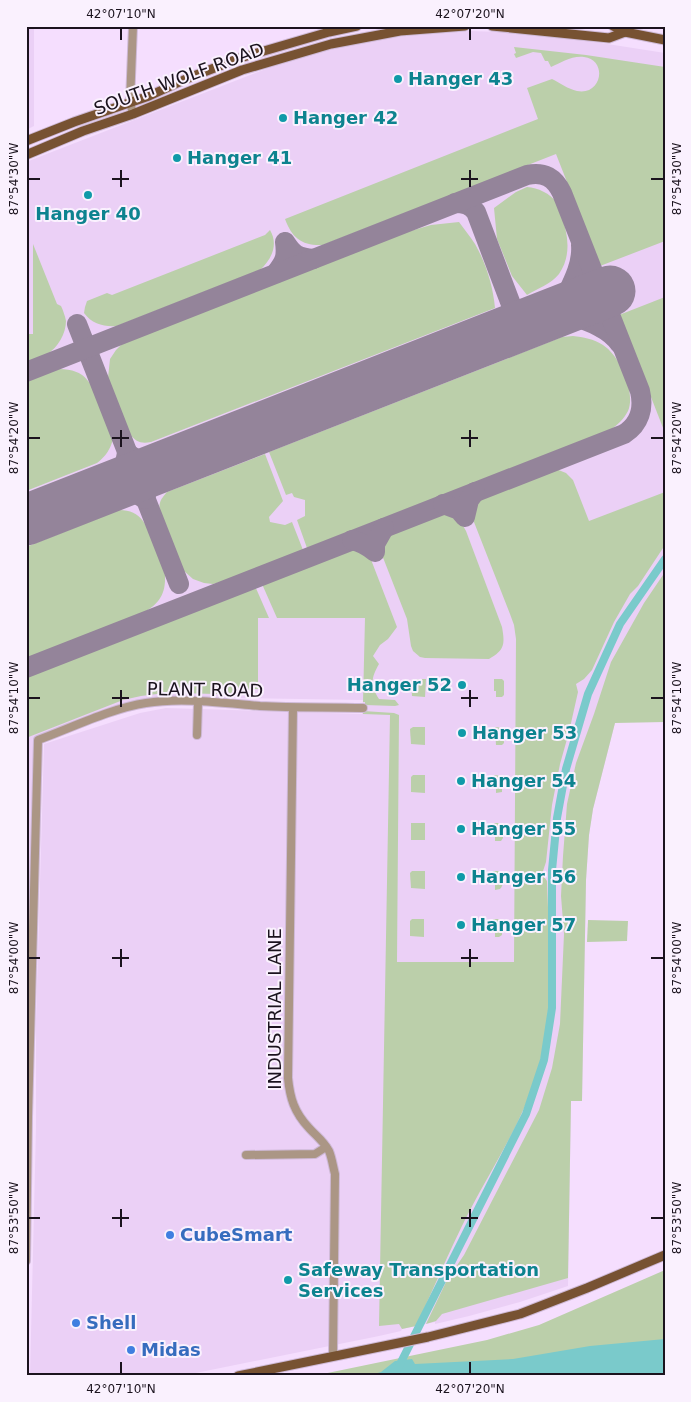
<svg xmlns="http://www.w3.org/2000/svg" width="691" height="1402" font-family="'DejaVu Sans',sans-serif">
<rect width="100%" height="100%" fill="#f5defe"/>
<!-- built -->
<g fill="#ebd0f6">
<path d="M26,26H34V126L26,130Z"/>
<path d="M469,31L537,33L665,53V710L615,723L593,809L589,835L586,880L582,1101H571L568,1286L520,1302L469,1316L435,1324V1322L402,1329L401,1331L379,1336L181,1376H30L36,1127V1022L44,744L140,713L166,708L362,714L363,700L172,697L154,698L134,701L114,707L35,738L29,924L26,1114V162L271,67L314,53L371,41L405,36Z"/>
</g>
<!-- green -->
<g fill="#bbcfaa">
<path d="M514,47L586,55L665,67V241L600,266L556,154L323,245C302,246 292,238 285,219L538,119L527,88L552,79C560,83 568,89 577,91C602,96 608,60 584,57C573,55 560,63 551,67L548,61H545L541,53L533,52L516,58L514,54L516,53Z"/>
<path d="M527,187C538,188 550,193 557,203C559,206 560,211 561,214C568,234 572,255 559,274C551,284 537,289 527,295L512,276L497,239L494,208L516,192Z"/>
<path d="M459,222C464,229 470,236 475,244C486,263 493,286 495,308L151,442C141,444 136,442 130,434L108,378L110,359L116,350L124,342L393,236L431,225Z"/>
<path d="M270,230C279,245 271,260 260,270L117,326C104,327 92,324 84,313L85,307L87,301L107,293L112,295L265,235Z"/>
<path d="M33,244L57,304L61,306C63,310 65,316 66,321C66,333 58,348 47,354C42,357 35,359 29,361H26V342L29,341V334H33Z"/>
<path d="M665,297V433L619,315Z"/>
<path d="M573,336C583,337 594,339 603,345C620,356 636,392 628,411C624,419 618,424 612,429L307,548L297,520L305,516V500L294,497L292,493L286,495L269,452L562,337Z"/>
<path d="M59,369C86,369 92,384 100,405C104,417 108,428 113,439C110,450 106,456 97,463L26,491V380L50,371Z"/>
<path d="M265,454L283,501L269,517L270,522L285,525L292,522L303,550L224,581L213,584L204,583L193,579L183,570L160,511C158,502 162,498 167,492Z"/>
<path d="M556,469L566,473L573,480L589,521L665,492V545L638,586L630,594L614,622L592,670L584,679L576,684L578,692L569,732L560,764L552,805L546,862L542,874L547,881C549,943 555,1009 538,1069C524,1121 493,1165 469,1212C450,1249 434,1288 416,1326L402,1329L399,1324L379,1326L390,715L363,714V711L394,713L399,715L397,962H514L516,639L514,625L510,614L472,517C473,508 476,503 483,497Z"/>
<path d="M119,510C142,510 147,526 154,544C158,554 162,565 165,575C166,594 159,604 143,613L26,659V547Z"/>
<path d="M447,513C458,516 461,522 466,531L502,627C505,644 505,650 489,659L425,658L420,657L413,651L411,646L407,619L382,555V543L386,537L392,533L441,514Z"/>
<path d="M358,548L363,549L370,557L397,627L388,639L380,645L373,656L379,664C371,678 370,685 379,699L395,700L399,705L395,706L365,705V702H363L365,618H277L262,584Z"/>
<path d="M665,572V722L615,723L593,809L589,835L586,880L582,1101H571L568,1278L442,1314L436,1321L426,1324L447,1280L464,1255L539,1110L552,1068L560,1024L564,934L561,896L563,856L567,804L576,763L594,714L611,662L644,603Z"/>
<path d="M255,586L269,618H258V689H253V695L178,693L157,694L141,696L123,700L26,738V676Z"/>
<path d="M413,679H426L425,697L412,696L411,681Z"/>
<path d="M494,679H502L504,681V695L502,697H496V691H494Z"/>
<path d="M413,727H425V745L411,744L410,729Z"/>
<path d="M495,727L503,728L504,743L502,745H496Z"/>
<path d="M413,775H425V793L411,792V777Z"/>
<path d="M494,775L502,776V792L496,793V787H494Z"/>
<rect x="411" y="823" width="14" height="17"/>
<path d="M494,823H500L503,826V838L501,841H495V835H494Z"/>
<path d="M412,871H425V889L411,888L410,873Z"/>
<path d="M493,871H501C504,875 504,886 500,889L495,890V883L493,882Z"/>
<path d="M412,919H424V937L410,936V921Z"/>
<path d="M493,919H500L502,921V935L499,937H495V931L493,930Z"/>
<path d="M588,920L628,921L627,941L587,942Z"/>
<path d="M665,1270V1376H313L487,1340L539,1325Z"/>
</g>
<!-- water -->
<path fill="#7acacb" d="M665,1339V1376H368L381,1372L395,1361L412,1359L415,1364L513,1359L590,1346Z"/>
<g fill="none" stroke-linecap="round" stroke-linejoin="round">
<!-- canal -->
<path stroke="#7acacb" stroke-width="8" d="M394,1376L526,1114L544,1060L552,1008V870L557,818L566,769L588,694L620,624L665,559"/>
<!-- taxiway -->
<g stroke="#94849a" stroke-width="20">
<path d="M455,203C465,203 470,205 476,212L512,307C513,323 509,325 498,335"/>
<path d="M581,245C583,268 568,290 559,311C580,319 607,325 620,344"/>
<path d="M276,273C285,261 287,257 285,242C294,256 298,257 313,259"/>
<path d="M77,324L179,584"/>
<path d="M26,372L527,175C544,171 555,178 562,193L640,391C644,408 640,424 624,434L26,668"/>
<path d="M127,453C144,465 149,465 169,464C153,476 149,479 145,499C131,490 124,488 108,488C121,475 124,471 127,453Z"/>
<path d="M443,504L459,510L465,517L469,500L475,492"/>
<path d="M352,540C361,542 368,546 375,552V544L384,528"/>
</g>
<!-- runway -->
<path stroke="#94849a" stroke-width="51" d="M26,520L610,291"/>
<!-- minor casing -->
<g stroke="#ceb9d6" stroke-width="10">
<g id="minor">
<path d="M133,26L130,102L133,114"/>
<path d="M293,708L288,1078C290,1098 294,1112 309,1128C317,1137 322,1139 329,1151C332,1158 333,1167 335,1174L333,1356"/>
<path d="M197,735L198,702"/>
<path d="M246,1155L315,1154L326,1147"/>
<path d="M26,1261L28,1117L38,740C71,728 112,708 146,703C182,697 224,703 260,706C295,708 329,707 363,708"/>
</g>
</g>
<!-- major casing -->
<g stroke="#ceb9d6" stroke-width="11">
<g id="major">
<path d="M492,26L609,38L625,32"/>
<path d="M613,26L625,32L665,40"/>
<path d="M26,141L74,122L149,96L186,79L240,58L329,32L357,26"/>
<path d="M26,155L83,131L133,114L242,70L331,44L400,31L465,26"/>
<path d="M238,1376L428,1337L520,1314L587,1288L665,1255"/>
</g>
</g>
<!-- minor -->
<use href="#minor" stroke="#ab9685" stroke-width="8"/>
<!-- major -->
<use href="#major" stroke="#775232" stroke-width="9"/>
</g>
<!-- ticks -->
<path fill="none" stroke="#1b131e" stroke-width="2" d="M121,28V40M470,28V40M121,170V187M470,170V187M28,179H40M112,179H129M461,179H478M651,179H664M121,430V447M470,430V447M28,438H40M112,438H129M461,438H478M651,438H664M121,690V707M470,690V707M28,698H40M112,698H129M461,698H478M651,698H664M121,949V967M470,949V967M28,958H40M112,958H129M461,958H478M651,958H664M121,1209V1227M470,1209V1227M28,1218H40M112,1218H129M461,1218H478M651,1218H664M121,1362V1374M470,1362V1374"/>
<!-- markers -->
<g fill="#0f9aa8" stroke="#faf1fe" stroke-width="2">
<circle cx="398" cy="79" r="5"/>
<circle cx="283" cy="118" r="5"/>
<circle cx="177" cy="158" r="5"/>
<circle cx="88" cy="195" r="5"/>
<circle cx="462" cy="685" r="5"/>
<circle cx="462" cy="733" r="5"/>
<circle cx="461" cy="781" r="5"/>
<circle cx="461" cy="829" r="5"/>
<circle cx="461" cy="877" r="5"/>
<circle cx="461" cy="925" r="5"/>
<circle cx="288" cy="1280" r="5"/>
</g>
<g fill="#3f7fe0" stroke="#faf1fe" stroke-width="2">
<circle cx="170" cy="1235" r="5"/>
<circle cx="76" cy="1323" r="5"/>
<circle cx="131" cy="1350" r="5"/>
</g>
<g text-anchor="middle" stroke-width="4" stroke-linejoin="round" paint-order="stroke">
<!-- street labels -->
<g font-size="18" fill="#1b131e" stroke="#faf1fe">
<text transform="translate(179 79) rotate(-20)" y="6">SOUTH WOLF ROAD</text>
<text transform="translate(205 690) rotate(1)" y="6">PLANT ROAD</text>
<text transform="translate(275 1009) rotate(-90)" y="6">INDUSTRIAL LANE</text>
</g>
<!-- culture labels -->
<g font-size="18" font-weight="bold" fill="#0d838f" stroke="#faf1fe" text-anchor="start">
<text x="408" y="85">Hanger 43</text>
<text x="293" y="124">Hanger 42</text>
<text x="187" y="164">Hanger 41</text>
<text x="88" y="220" text-anchor="middle">Hanger 40</text>
<text x="452" y="691" text-anchor="end">Hanger 52</text>
<text x="472" y="739">Hanger 53</text>
<text x="471" y="787">Hanger 54</text>
<text x="471" y="835">Hanger 55</text>
<text x="471" y="883">Hanger 56</text>
<text x="471" y="931">Hanger 57</text>
<text x="298" y="1276">Safeway Transportation<tspan x="298" dy="21">Services</tspan></text>
</g>
<!-- shop labels -->
<g font-size="18" font-weight="bold" fill="#366cbe" stroke="#faf1fe" text-anchor="start">
<text x="180" y="1241">CubeSmart</text>
<text x="86" y="1329">Shell</text>
<text x="141" y="1356">Midas</text>
</g>
</g>
<!-- border -->
<rect width="691" height="1402" fill="none" stroke="#faf1fe" stroke-width="55"/>
<rect x="28" y="28" width="636" height="1346" fill="none" stroke="#1b131e" stroke-width="2"/>
<g font-size="12" text-anchor="middle" fill="#1b131e">
<text x="121" y="18">42°07'10"N</text>
<text x="470" y="18">42°07'20"N</text>
<text transform="translate(677 179) rotate(-90)" y="4">87°54'30"W</text>
<text transform="translate(14 179) rotate(-90)" y="4">87°54'30"W</text>
<text transform="translate(14 438) rotate(-90)" y="4">87°54'20"W</text>
<text transform="translate(677 438) rotate(-90)" y="4">87°54'20"W</text>
<text transform="translate(677 698) rotate(-90)" y="4">87°54'10"W</text>
<text transform="translate(14 698) rotate(-90)" y="4">87°54'10"W</text>
<text transform="translate(677 958) rotate(-90)" y="4">87°54'00"W</text>
<text transform="translate(14 958) rotate(-90)" y="4">87°54'00"W</text>
<text transform="translate(14 1218) rotate(-90)" y="4">87°53'50"W</text>
<text transform="translate(677 1218) rotate(-90)" y="4">87°53'50"W</text>
<text x="121" y="1393">42°07'10"N</text>
<text x="470" y="1393">42°07'20"N</text>
</g>
</svg>
